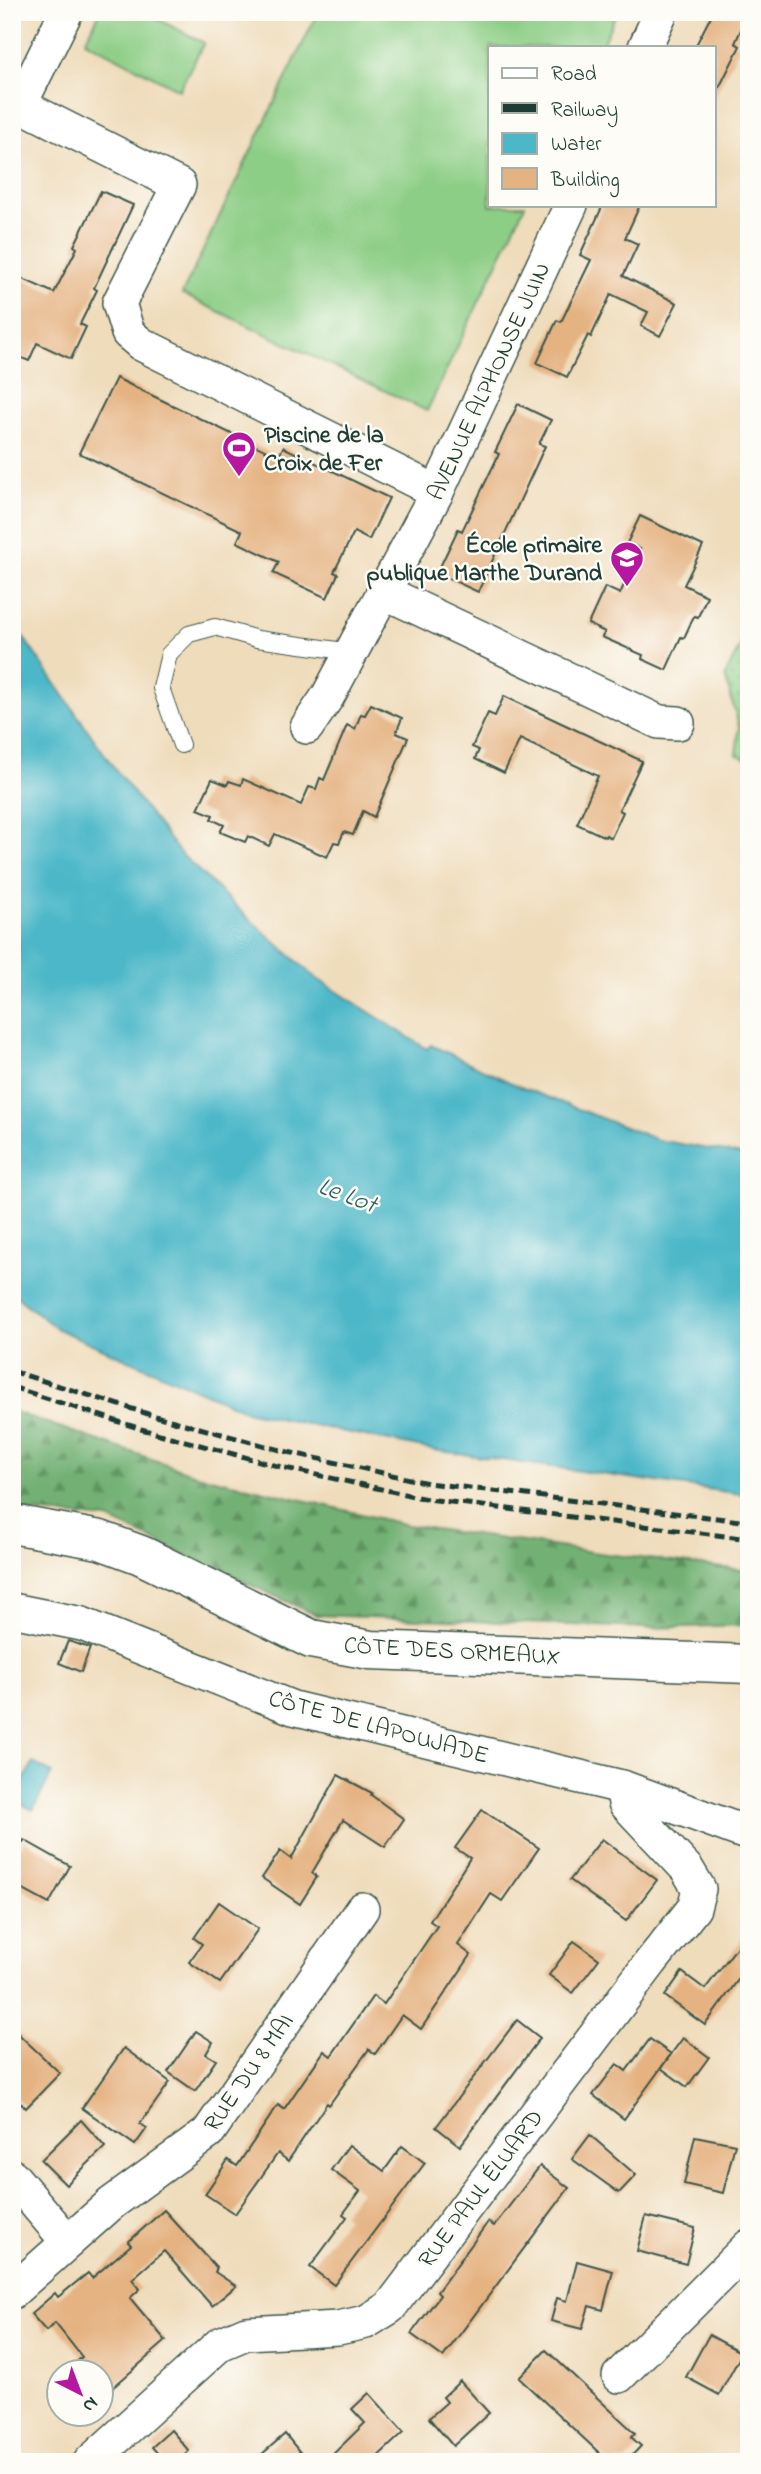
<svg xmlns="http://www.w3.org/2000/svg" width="761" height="2474" font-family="'Indie Flower',sans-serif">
<defs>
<pattern id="grass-dots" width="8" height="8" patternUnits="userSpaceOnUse" patternTransform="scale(1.75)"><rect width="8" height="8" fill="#8dce86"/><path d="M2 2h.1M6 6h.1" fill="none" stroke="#73a86e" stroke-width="1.8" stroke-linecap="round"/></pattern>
<pattern id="forest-firs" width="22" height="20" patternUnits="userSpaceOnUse" patternTransform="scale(1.75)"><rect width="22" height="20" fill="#72b173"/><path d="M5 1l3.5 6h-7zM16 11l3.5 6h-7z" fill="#5d915f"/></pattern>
</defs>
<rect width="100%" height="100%" fill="#fdfcf7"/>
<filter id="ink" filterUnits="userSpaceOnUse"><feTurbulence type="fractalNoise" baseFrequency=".0143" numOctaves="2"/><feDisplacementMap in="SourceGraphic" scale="14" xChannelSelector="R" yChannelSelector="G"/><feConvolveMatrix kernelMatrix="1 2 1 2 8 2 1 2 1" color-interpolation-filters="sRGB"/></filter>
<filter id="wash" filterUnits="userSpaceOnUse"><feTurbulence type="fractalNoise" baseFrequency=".00686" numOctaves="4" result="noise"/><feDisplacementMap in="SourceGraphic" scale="28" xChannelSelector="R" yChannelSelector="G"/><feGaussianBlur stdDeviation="1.57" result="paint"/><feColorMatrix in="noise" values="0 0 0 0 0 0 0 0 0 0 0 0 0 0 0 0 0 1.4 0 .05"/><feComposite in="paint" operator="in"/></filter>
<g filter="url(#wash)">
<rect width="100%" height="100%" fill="#efdcbb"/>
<!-- grass -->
<path fill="url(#grass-dots)" stroke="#56865d" stroke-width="2" d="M749,628V760L736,754L739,727L725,676Z"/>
<!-- forest -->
<path fill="url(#forest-firs)" stroke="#487754" stroke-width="2" d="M12,1411L198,1475L407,1525L606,1554L749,1571V1625L647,1628L316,1615L108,1519L12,1510Z"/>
<!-- pitch -->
<g fill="#8dce86" stroke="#56865d" stroke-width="2">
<path d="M100,12H144L204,43L179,90L85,41Z"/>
<path d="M318,12H617L601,47H490V205H525L427,411L182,294Z"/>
</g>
<!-- water -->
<g fill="#4cb7c8" stroke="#367a7e" stroke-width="2">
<path d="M12,621L110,762L179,852L246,916L316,978L427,1049L431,1045L518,1086L658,1140L749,1156V1495L433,1450L249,1412L57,1329L12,1293Z"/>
<path d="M33,1763L52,1773L33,1810L13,1800Z"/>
</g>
<g id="blocks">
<!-- building -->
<g fill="#e5b281">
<path d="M713,12H749L735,43L740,46L714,98V47H695Z"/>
<path d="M101,191L133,205L94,288L97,290L80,324L86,327L71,359L37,343L29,361L12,354V274L54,293L77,248L74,246Z"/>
<path d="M603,205H640L625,238L638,244L623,276L677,303L660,336L641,326L648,312L611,294L591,337L588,335L567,377L537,363L557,320L561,322L591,260L580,255Z"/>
<path d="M116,378L279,457L283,447L389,498L369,540L354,532L334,572L338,574L327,598L273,573L279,562L237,542L242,531L79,453Z"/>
<path d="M518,404L551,420L539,444L545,446L478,592L437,573L458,529L462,531L499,454L495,452Z"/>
<path d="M640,516L703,546L684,585L707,596L698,617L694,616L684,638L681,637L666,670L642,659L643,655L602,637L605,632L588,624L605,587L620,594L640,549L627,543Z"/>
<path d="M504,696L642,761L619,810L623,812L611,838L606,835L605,837L577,824L598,776L520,739L504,773L475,759L479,750L472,747L488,713L495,716Z"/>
<path d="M371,704L402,718L396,733L408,738L374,817L363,811L353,835L344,832L339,843L334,842L327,857L275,834L269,846L248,836L245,842L220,832L224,825L211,819L213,815L198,809L212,779L227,785L229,781L241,785L243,779L301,805L309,787L316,789L320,778L324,780L347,725L355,729L361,714L365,715Z"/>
<path d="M68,1641L90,1648L81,1672L59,1663Z"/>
<path d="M338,1775L372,1793L371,1795L404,1819L385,1847L343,1820L312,1873L317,1877L300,1904L262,1878L280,1851L291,1859Z"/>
<path d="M482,1810L539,1848L502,1901L491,1894L458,1945L471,1955L421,2029L402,2015L375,2054L369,2049L329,2105L327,2103L288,2161L278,2153L235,2214L205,2194L228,2160L237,2166L278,2105L284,2109L324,2051L331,2056L373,1996L384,2004L437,1926L430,1921L470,1858L455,1848Z"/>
<path d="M602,1839L657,1880L626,1921L570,1880Z"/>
<path d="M24,1840L70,1866L49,1904L12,1884V1861Z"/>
<path d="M219,1902L258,1929L220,1983L189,1962L202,1944L194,1938Z"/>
<path d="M749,1931V1989L738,1980L705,2025L665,1996L682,1972L705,1989Z"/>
<path d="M574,1941L599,1959L573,1993L549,1975Z"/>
<path d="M517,2020L540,2038L460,2146L436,2127Z"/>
<path d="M12,2028L60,2073L26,2108L12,2094Z"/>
<path d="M196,2031L213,2042L206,2054L216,2060L195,2091L168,2072Z"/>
<path d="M683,2038L709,2057L687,2087L661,2068Z"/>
<path d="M650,2039L671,2054L624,2119L593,2095L617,2064L626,2071Z"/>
<path d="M124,2048L170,2082L140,2124L147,2128L135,2145L82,2108Z"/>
<path d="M81,2120L105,2147L66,2185L41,2160Z"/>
<path d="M590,2135L636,2175L619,2193L572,2159Z"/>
<path d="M695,2136L735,2144L723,2193L684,2184Z"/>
<path d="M349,2145L384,2171L402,2146L425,2163L334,2285L310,2267L347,2217L343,2214L360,2191L331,2170Z"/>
<path d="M540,2166L569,2188L443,2357L411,2334L440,2295L437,2292L488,2222L494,2226Z"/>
<path d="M164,2210L217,2268L215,2272L236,2286L212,2306L164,2251L132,2279L140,2289L130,2298L166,2341L102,2397V2372H66L82,2357L55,2323L46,2331L31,2314L55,2293L58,2297L88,2273L92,2278L131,2245L128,2242Z"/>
<path d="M646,2216L695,2228L686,2264L637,2251Z"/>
<path d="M577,2261L613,2271L603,2310L589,2306L582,2329L551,2321L557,2298L567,2301Z"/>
<path d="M709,2335L742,2353L719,2395L686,2377Z"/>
<path d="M546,2350L635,2433L631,2437L641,2446L626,2462H609L519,2378Z"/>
<path d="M460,2381L489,2413L453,2446L429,2418L447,2402L443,2397Z"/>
<path d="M369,2393L404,2432L372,2462H325L365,2423L352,2409Z"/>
<path d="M171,2430L189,2451L177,2462H165L152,2447Z"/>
<path d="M285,2434L308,2462H253Z"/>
</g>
</g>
</g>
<g filter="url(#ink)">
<use href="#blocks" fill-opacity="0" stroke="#3e5548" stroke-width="2"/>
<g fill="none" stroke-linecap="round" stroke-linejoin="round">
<!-- service casing -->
<g stroke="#3e5548" stroke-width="18">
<path id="service" d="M181,745L161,688L169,654L189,634L215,627L257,639L352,652"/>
</g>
<!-- minor casing -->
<g stroke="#3e5548" stroke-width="36">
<g id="minor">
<path d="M66,12L20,105L179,185L119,303L128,333L141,344L437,492"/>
<path d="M645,47L661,12"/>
<path d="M384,592L659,722L678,723"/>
<path d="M307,727L328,696L437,492L571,205"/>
<path d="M12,1610L82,1624L293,1708L622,1787L749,1834"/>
<path d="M12,2176L68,2242"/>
<path d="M12,2292L112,2203L208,2133L362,1909"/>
<path d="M619,2376L749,2246"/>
<path d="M90,2462L220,2344L246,2333L338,2328L366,2322L390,2307L651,1962L694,1908L699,1889L687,1869L625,1803L622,1787"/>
</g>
</g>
<!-- primary casing -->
<g stroke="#3e5548" stroke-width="41">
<path id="primary" d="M12,1524L100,1540L141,1555L311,1639L370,1650L749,1664"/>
</g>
<!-- service -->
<use href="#service" stroke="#fff" stroke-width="16"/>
<!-- minor -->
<use href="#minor" stroke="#fff" stroke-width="33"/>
<!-- primary -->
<use href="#primary" stroke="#fff" stroke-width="38"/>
<!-- rail -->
<g stroke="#1f3d34" stroke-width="5" stroke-dasharray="10 5" stroke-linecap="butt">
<path d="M12,1371L148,1414L288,1452L428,1483L749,1522"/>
<path d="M12,1387L141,1429L285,1468L427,1499L749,1539"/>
</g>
</g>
</g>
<!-- icons -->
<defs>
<g id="stadium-pin" transform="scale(1.75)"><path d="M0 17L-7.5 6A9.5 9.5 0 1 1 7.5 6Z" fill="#b5179e" stroke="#fdfcf7"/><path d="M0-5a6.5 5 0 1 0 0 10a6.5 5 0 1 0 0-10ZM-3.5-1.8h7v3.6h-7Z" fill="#fff"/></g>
<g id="school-pin" transform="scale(1.75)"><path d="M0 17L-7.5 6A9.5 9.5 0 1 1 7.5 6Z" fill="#b5179e" stroke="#fdfcf7"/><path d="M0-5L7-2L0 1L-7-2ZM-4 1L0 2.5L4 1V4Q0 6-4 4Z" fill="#fff"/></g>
</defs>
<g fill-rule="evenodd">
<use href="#stadium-pin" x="239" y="448"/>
<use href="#school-pin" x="627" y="558"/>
</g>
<g text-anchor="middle" stroke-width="5" stroke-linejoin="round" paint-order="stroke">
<!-- street labels -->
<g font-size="24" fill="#1f3d34" stroke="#fdfcf7">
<text transform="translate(488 381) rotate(-65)" y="8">AVENUE ALPHONSE JUIN</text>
<text transform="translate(452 1650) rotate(3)" y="8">CÔTE DES ORMEAUX</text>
<text transform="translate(379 1726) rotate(15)" y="8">CÔTE DE LAPOUJADE</text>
<text transform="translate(248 2072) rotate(-55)" y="8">RUE DU 8 MAI</text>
<text transform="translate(480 2188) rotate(-53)" y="8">RUE PAUL ÉLUARD</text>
</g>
<!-- poi labels -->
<g font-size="24" font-weight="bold" fill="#1f3d34" stroke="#fdfcf7" text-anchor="start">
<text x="264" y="442">Piscine de la<tspan x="264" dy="28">Croix de Fer</tspan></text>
<text x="602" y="552" text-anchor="end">École primaire<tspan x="602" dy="28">publique Marthe Durand</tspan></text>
</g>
<!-- water labels -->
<g font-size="26" font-style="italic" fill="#2c6260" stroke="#fdfcf7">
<text transform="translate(348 1194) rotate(20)" y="9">Le Lot</text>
</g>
</g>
<!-- margin -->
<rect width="761" height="2474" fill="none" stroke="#fdfcf7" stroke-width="42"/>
<!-- legend -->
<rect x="488" y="46" width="228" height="161" fill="#fdfcf7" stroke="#a4b0a9" stroke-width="2"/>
<rect x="502" y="68" width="35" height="10" fill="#ffffff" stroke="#a4b0a9" stroke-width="2"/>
<text x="551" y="80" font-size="21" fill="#1f3d34">Road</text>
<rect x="502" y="103" width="35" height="10" fill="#1f3d34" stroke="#a4b0a9" stroke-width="2"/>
<text x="551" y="116" font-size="21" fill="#1f3d34">Railway</text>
<rect x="502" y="133" width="35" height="21" fill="#4cb7c8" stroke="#a4b0a9" stroke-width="2"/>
<text x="551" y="150" font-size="21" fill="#1f3d34">Water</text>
<rect x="502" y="168" width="35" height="21" fill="#e5b281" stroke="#a4b0a9" stroke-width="2"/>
<text x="551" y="186" font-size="21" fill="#1f3d34">Building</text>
<!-- north arrow -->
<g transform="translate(80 2393) rotate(138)"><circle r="33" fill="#fdfcf7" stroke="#a4b0a9" stroke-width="2"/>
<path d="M0-5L12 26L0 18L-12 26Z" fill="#b5179e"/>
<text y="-10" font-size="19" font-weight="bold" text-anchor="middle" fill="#1f3d34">N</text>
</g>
</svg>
